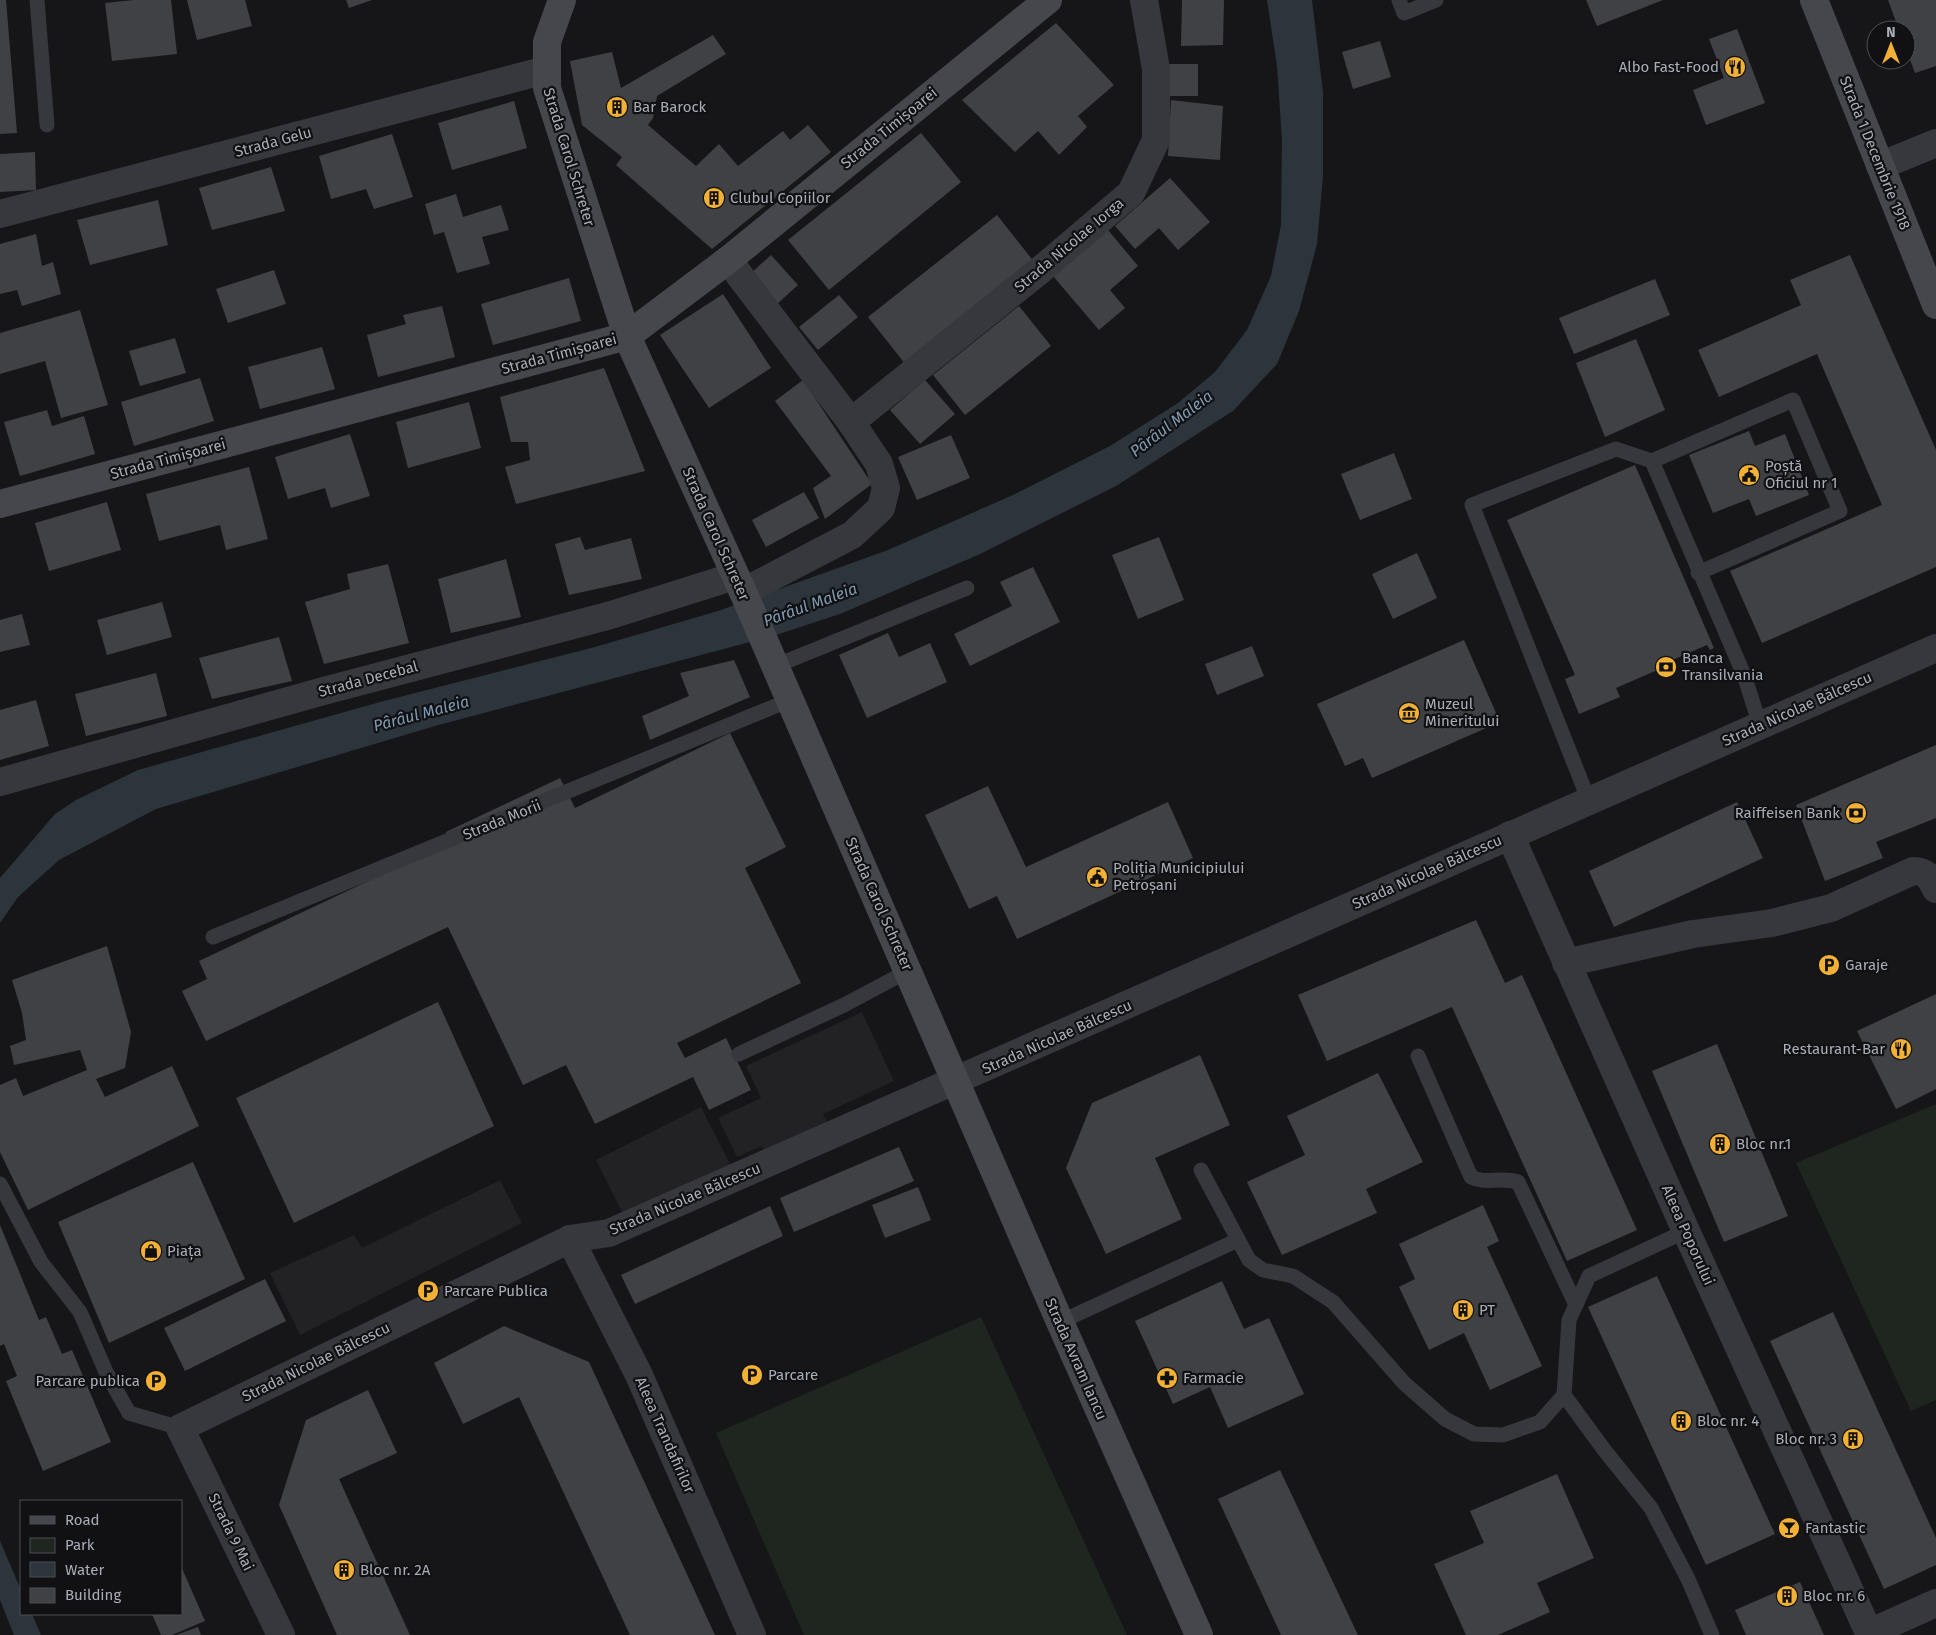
<svg xmlns="http://www.w3.org/2000/svg" width="1936" height="1635" font-family="'Fira Sans',sans-serif">
<rect width="100%" height="100%" fill="#161618"/>
<!-- built -->
<g fill="#222225">
<path d="M862,1012L894,1081L823,1114L830,1128L767,1157L762,1146L737,1157L718,1118L761,1098L746,1066Z"/>
<path d="M701,1107L731,1166L625,1218L596,1160Z"/>
<path d="M500,1180L522,1223L300,1335L270,1273L354,1235L362,1248Z"/>
</g>
<!-- green -->
<g fill="#1e261f">
<path d="M1936,1104V1400L1911,1411L1796,1163Z"/>
<path d="M981,1317L1127,1635H804L716,1433Z"/>
</g>
<!-- water -->
<g fill="#2c353c">
<path d="M1267,0H1312L1323,92V176L1317,244L1299,311L1277,364L1233,411L1116,486L978,555L840,614L776,635L435,726L156,809L59,860L18,897L0,923V878L55,814L76,800L138,770L380,702L595,647L718,611L888,550L1013,495L1110,446L1178,403L1215,372L1247,330L1271,276L1281,225L1282,140L1277,66Z"/>
<path d="M0,1541L21,1590V1614H32L41,1635H14L0,1600Z"/>
</g>
<!-- building -->
<g fill="#404145">
<path d="M0,0H6L17,133L0,134Z"/>
<path d="M134,0H171L177,54L112,61L105,3Z"/>
<path d="M187,0H245L252,26L197,40Z"/>
<path d="M346,0H372L349,8Z"/>
<path d="M1182,0H1224L1223,45L1181,46Z"/>
<path d="M1586,0H1663L1597,26Z"/>
<path d="M1888,0H1936V66L1915,73L1906,49V30H1899Z"/>
<path d="M1056,23L1114,85L1078,116L1087,127L1059,155L1038,131L1015,152L962,100Z"/>
<path d="M1737,29L1765,103L1706,125L1693,90L1724,78L1709,39Z"/>
<path d="M713,35L726,54L657,96L653,118L648,125L696,166L719,144L738,166L783,131L790,140L808,125L831,152L712,249L616,165L622,157L582,125L570,61L612,52L621,88Z"/>
<path d="M1380,41L1391,77L1353,89L1342,52Z"/>
<rect x="1169" y="64" width="29" height="32"/>
<path d="M1171,100L1223,106L1220,160L1168,156Z"/>
<path d="M514,101L527,148L452,170L438,123Z"/>
<path d="M921,133L961,182L829,290L788,240Z"/>
<path d="M392,134L413,197L374,209L366,189L331,199L319,156Z"/>
<path d="M35,152L36,190L0,192V154Z"/>
<path d="M271,167L285,211L212,230L199,188Z"/>
<path d="M1170,178L1210,222L1178,250L1159,228L1135,249L1115,226Z"/>
<path d="M456,194L463,217L501,205L509,230L482,237L490,264L457,273L444,232L434,235L425,204Z"/>
<path d="M158,200L168,245L90,265L77,220Z"/>
<path d="M997,215L1035,263L906,365L868,317Z"/>
<path d="M1108,230L1138,266L1110,290L1125,308L1099,330L1053,276Z"/>
<path d="M36,234L42,266L53,262L61,294L22,306L17,290L0,294V244Z"/>
<path d="M771,255L798,285L776,305L749,275Z"/>
<path d="M1850,255L1936,450V567L1762,643L1730,571L1882,505L1817,354L1719,397L1698,350L1801,305L1790,280Z"/>
<path d="M274,270L286,304L228,323L216,289Z"/>
<path d="M569,278L581,321L493,345L481,304Z"/>
<path d="M1655,279L1670,315L1574,354L1559,318Z"/>
<path d="M723,294L771,368L709,408L660,335Z"/>
<path d="M839,295L858,317L818,350L799,327Z"/>
<path d="M442,306L455,357L378,377L367,335L406,324L403,315Z"/>
<path d="M1019,306L1051,346L965,415L933,375Z"/>
<path d="M80,310L108,405L61,418L45,361L0,374V333Z"/>
<path d="M175,338L186,373L140,386L129,351Z"/>
<path d="M1636,339L1665,410L1605,437L1576,363Z"/>
<path d="M322,347L335,389L260,409L248,367Z"/>
<path d="M604,368L645,471L516,504L505,467L530,460L528,442H511L500,397Z"/>
<path d="M200,378L214,421L134,446L121,402Z"/>
<path d="M803,380L872,484L825,519L813,488L831,476L775,401Z"/>
<path d="M925,380L955,414L920,444L890,410Z"/>
<path d="M469,402L481,448L408,468L396,422Z"/>
<path d="M47,410L52,426L84,416L95,454L20,476L4,422Z"/>
<path d="M1749,431L1755,446L1785,434L1809,495L1756,516L1749,499L1713,513L1689,455Z"/>
<path d="M350,434L370,496L331,508L325,488L288,499L275,457Z"/>
<path d="M951,435L970,478L917,500L898,457Z"/>
<path d="M1394,453L1412,499L1360,520L1341,474Z"/>
<path d="M1635,465L1714,648L1710,650L1707,645L1668,662L1669,665L1616,688L1620,697L1579,714L1565,679L1575,675L1507,520Z"/>
<path d="M249,467L268,539L226,550L220,525L159,541L146,494Z"/>
<path d="M804,492L819,518L766,547L752,520Z"/>
<path d="M107,502L121,550L49,571L35,523Z"/>
<path d="M580,537L585,550L631,538L642,579L569,595L555,544Z"/>
<path d="M1159,537L1184,600L1138,619L1112,555Z"/>
<path d="M1417,553L1437,598L1393,619L1372,574Z"/>
<path d="M506,559L521,617L451,633L438,579Z"/>
<path d="M388,564L409,643L324,664L305,602L350,589L347,574Z"/>
<path d="M1033,567L1060,622L970,666L954,634L1012,606L1000,582Z"/>
<path d="M162,602L172,637L107,655L97,620Z"/>
<path d="M22,614L30,645L0,652V620Z"/>
<path d="M888,633L899,657L930,643L947,682L867,718L839,655Z"/>
<path d="M279,637L292,681L212,699L199,658Z"/>
<path d="M1464,640L1500,722L1372,778L1363,758L1345,766L1317,704Z"/>
<path d="M1252,646L1264,676L1217,695L1205,664Z"/>
<path d="M734,660L750,697L650,740L642,716L689,696L680,673Z"/>
<path d="M156,673L167,716L86,736L75,694Z"/>
<path d="M36,700L49,746L0,760V710Z"/>
<path d="M730,733L786,847L745,868L801,983L677,1043L685,1058L726,1038L751,1090L709,1110L693,1077L595,1124L566,1065L523,1085L448,927L206,1041L182,991L207,979L199,961L451,842L446,832L560,778L575,808Z"/>
<path d="M1936,745V818L1876,842L1883,858L1825,881L1796,805Z"/>
<path d="M988,786L1026,867L1168,802L1193,858L1017,939L997,896L969,909L925,815Z"/>
<path d="M1737,802L1763,858L1614,927L1589,871Z"/>
<path d="M1476,920L1505,983L1522,975L1637,1230L1567,1261L1452,1007L1327,1061L1298,995Z"/>
<path d="M107,946L131,1032L125,1068L96,1079L105,1097L172,1066L199,1126L28,1210L0,1152V1085L16,1078L23,1096L87,1070L80,1050L14,1065L10,1046L26,1040L22,1013L12,980Z"/>
<path d="M1936,994V1089L1896,1109L1857,1031Z"/>
<path d="M438,1002L494,1126L294,1223L236,1098Z"/>
<path d="M1717,1044L1788,1216L1724,1242L1652,1071Z"/>
<path d="M1200,1055L1230,1125L1155,1158L1182,1219L1106,1254L1066,1168L1092,1103Z"/>
<path d="M1378,1073L1423,1162L1366,1189L1377,1213L1282,1255L1247,1182L1305,1155L1287,1116Z"/>
<path d="M899,1147L914,1181L794,1232L780,1198Z"/>
<path d="M193,1162L245,1279L109,1343L58,1222Z"/>
<path d="M918,1187L931,1220L885,1238L872,1205Z"/>
<path d="M1483,1205L1499,1241L1487,1247L1542,1366L1490,1390L1464,1333L1429,1350L1399,1287L1415,1279L1399,1244Z"/>
<path d="M770,1206L783,1236L635,1304L621,1275Z"/>
<path d="M0,1225L39,1320L46,1317L62,1354L72,1350L111,1442L43,1471L6,1381L17,1376L4,1344L0,1346Z"/>
<path d="M1657,1276L1775,1534L1706,1565L1588,1307Z"/>
<path d="M265,1279L286,1321L185,1371L164,1328Z"/>
<path d="M1222,1281L1244,1329L1269,1318L1304,1394L1228,1428L1210,1387L1173,1404L1135,1321Z"/>
<path d="M1833,1312L1936,1538V1565L1884,1589L1770,1341Z"/>
<path d="M504,1326L589,1362L715,1635H630L519,1397L463,1424L434,1363Z"/>
<path d="M368,1390L397,1453L339,1479L410,1635H337L279,1505L306,1420Z"/>
<path d="M1280,1470L1358,1635H1281L1218,1499Z"/>
<path d="M1557,1474L1594,1558L1537,1583L1550,1612L1498,1635H1466L1434,1564L1484,1543L1470,1511Z"/>
<path d="M181,1566L205,1621L172,1635H161L152,1614H181Z"/>
<path d="M1800,1582L1824,1635H1746L1735,1610Z"/>
<path d="M198,1627L201,1635H176Z"/>
</g>
<g fill="none" stroke-linecap="round" stroke-linejoin="round">
<!-- lane -->
<g stroke="#37383d" stroke-width="15">
<path d="M37,0L47,125"/>
<path d="M1399,0L1404,13L1436,0"/>
<path d="M1652,461L1744,675L1760,725"/>
<path d="M775,666L967,588"/>
<path d="M1589,801L1472,505L1616,449L1652,461L1793,400L1840,511L1698,573"/>
<path d="M213,937L790,700"/>
<path d="M739,1054L844,1005L908,971"/>
<path d="M1418,1056L1471,1177C1488,1185 1498,1176 1518,1182L1576,1305"/>
<path d="M1201,1170L1249,1260L1263,1270L1293,1276L1333,1302L1404,1383L1445,1419L1474,1434L1503,1435L1540,1422L1564,1395"/>
<path d="M0,1184L41,1262L80,1312L106,1372L129,1413L180,1428"/>
<path d="M1686,1231L1589,1276L1569,1320L1564,1395L1605,1451L1651,1508L1688,1579L1712,1635"/>
<path d="M1060,1322L1238,1240"/>
</g>
<!-- street -->
<g stroke="#37383d" stroke-width="28">
<path d="M1880,166L1936,143"/>
<path d="M0,214L546,70"/>
<path d="M728,260L851,422L1038,272L1131,193L1156,140V69L1144,0"/>
<path d="M743,592L852,535L881,508L886,488L879,464L851,422"/>
<path d="M0,782L320,692L611,615L735,576"/>
<path d="M1510,835L1686,1231L1870,1635"/>
<path d="M1566,963L1693,934L1772,923L1831,908L1913,871C1927,871 1930,878 1936,889"/>
<path d="M570,1239L639,1375L752,1635"/>
<path d="M1869,1633L1936,1603"/>
<path d="M281,1635L180,1428L570,1239L609,1233L1936,648"/>
</g>
<!-- secondary -->
<g stroke="#45474d" stroke-width="28">
<path d="M562,0L547,42V88L627,336L743,592L1060,1322L1199,1635"/>
<path d="M1814,0L1936,305"/>
<path d="M0,504L627,336L728,260L1048,0"/>
</g>
</g>
<!-- icons -->
<defs>
<g id="restaurant-disc" transform="scale(1.125)"><circle r="9.5" fill="#f2b134" stroke="#111113"/><path d="M-5-6h1v4h1v-4h1v4h1v-4h1v5L-1.5 .5V6h-2V.5L-5-1ZM5-6V6H3V1.5H1.5Q1.5-4 5-6Z" fill="#111"/></g>
<g id="building-disc" transform="scale(1.125)"><circle r="9.5" fill="#f2b134" stroke="#111113"/><path d="M-4-6H4V6H1V3H-1V6H-4ZM-2.5-4.3h1.7v1.8h-1.7ZM.8-4.3h1.7v1.8H.8ZM-2.5-1h1.7V.8h-1.7ZM.8-1h1.7V.8H.8Z" fill="#111"/></g>
<g id="civic-disc" transform="scale(1.125)"><circle r="9.5" fill="#f2b134" stroke="#111113"/><path d="M-.6-6.5H3V-4.5H.6V-3L4-1V1h2V6H-6V1h2V-1L-.6-3ZM-1.2 2.5V6h2.4V2.5Z" fill="#111"/></g>
<g id="bank-disc" transform="scale(1.125)"><circle r="9.5" fill="#f2b134" stroke="#111113"/><path d="M-6-4H6V4H-6ZM0-2.3a2.3 2.3 0 1 0 0 4.6a2.3 2.3 0 1 0 0-4.6Z" fill="#111"/></g>
<g id="museum-disc" transform="scale(1.125)"><circle r="9.5" fill="#f2b134" stroke="#111113"/><path d="M0-6L6-3V-2H-6V-3ZM-5-1h2V3h-2ZM-1-1h2V3h-2ZM3-1h2V3H3ZM-6 4H6V6H-6Z" fill="#111"/></g>
<g id="parking-disc" transform="scale(1.125)"><circle r="9.5" fill="#f2b134" stroke="#111113"/><path d="M-3.5-5.5H1a3.5 3.5 0 0 1 0 7H-1V5.5H-3.5ZM-1-3.4V-.6H.8a1.4 1.4 0 0 0 0-2.8Z" fill="#111"/></g>
<g id="shop-disc" transform="scale(1.125)"><circle r="9.5" fill="#f2b134" stroke="#111113"/><path d="M-5-2.5h2.3a2.7 3.5 0 0 1 5.4 0H5L5.5 6h-11ZM-1.5-2.5h3a1.5 2.3 0 0 0-3 0Z" fill="#111"/></g>
<g id="pharmacy-disc" transform="scale(1.125)"><circle r="9.5" fill="#f2b134" stroke="#111113"/><path d="M-2-6h4v4h4v4h-4v4h-4v-4h-4v-4h4Z" fill="#111"/></g>
<g id="bar-disc" transform="scale(1.125)"><circle r="9.5" fill="#f2b134" stroke="#111113"/><path d="M-6-5H6L.8 .8V4.5H3.5V6h-7V4.5H-.8V.8Z" fill="#111"/></g>
</defs>
<g fill-rule="evenodd">
<use href="#restaurant-disc" x="1735" y="67"/>
<use href="#building-disc" x="617" y="107"/>
<use href="#building-disc" x="714" y="198"/>
<use href="#civic-disc" x="1749" y="475"/>
<use href="#bank-disc" x="1666" y="667"/>
<use href="#museum-disc" x="1409" y="713"/>
<use href="#bank-disc" x="1856" y="813"/>
<use href="#civic-disc" x="1097" y="877"/>
<use href="#parking-disc" x="1829" y="965"/>
<use href="#restaurant-disc" x="1901" y="1049"/>
<use href="#building-disc" x="1720" y="1144"/>
<use href="#shop-disc" x="151" y="1251"/>
<use href="#parking-disc" x="428" y="1291"/>
<use href="#building-disc" x="1463" y="1310"/>
<use href="#parking-disc" x="752" y="1375"/>
<use href="#pharmacy-disc" x="1167" y="1378"/>
<use href="#parking-disc" x="156" y="1381"/>
<use href="#building-disc" x="1681" y="1421"/>
<use href="#building-disc" x="1853" y="1439"/>
<use href="#bar-disc" x="1789" y="1528"/>
<use href="#building-disc" x="344" y="1570"/>
<use href="#building-disc" x="1787" y="1596"/>
</g>
<g text-anchor="middle" stroke-width="4.5" stroke-linejoin="round" paint-order="stroke">
<!-- poi labels -->
<g font-size="15" fill="#a8adb8" stroke="#111113" text-anchor="start">
<text x="1719" y="72" text-anchor="end">Albo Fast-Food</text>
<text x="633" y="112">Bar Barock</text>
<text x="730" y="203">Clubul Copiilor</text>
<text x="1765" y="471">Poștă<tspan x="1765" dy="17">Oficiul nr 1</tspan></text>
<text x="1682" y="663">Banca<tspan x="1682" dy="17">Transilvania</tspan></text>
<text x="1425" y="709">Muzeul<tspan x="1425" dy="17">Mineritului</tspan></text>
<text x="1840" y="818" text-anchor="end">Raiffeisen Bank</text>
<text x="1113" y="873">Poliția Municipiului<tspan x="1113" dy="17">Petroșani</tspan></text>
<text x="1845" y="970">Garaje</text>
<text x="1885" y="1054" text-anchor="end">Restaurant-Bar</text>
<text x="1736" y="1149">Bloc nr.1</text>
<text x="167" y="1256">Piața</text>
<text x="444" y="1296">Parcare Publica</text>
<text x="1479" y="1315">PT</text>
<text x="768" y="1380">Parcare</text>
<text x="1183" y="1383">Farmacie</text>
<text x="140" y="1386" text-anchor="end">Parcare publica</text>
<text x="1697" y="1426">Bloc nr. 4</text>
<text x="1837" y="1444" text-anchor="end">Bloc nr. 3</text>
<text x="1805" y="1533">Fantastic</text>
<text x="360" y="1575">Bloc nr. 2A</text>
<text x="1803" y="1601">Bloc nr. 6</text>
</g>
<!-- street labels -->
<g font-size="15" fill="#a8adb8" stroke="#111113">
<text transform="translate(889 128) rotate(-39)" y="5">Strada Timișoarei</text>
<text transform="translate(273 142) rotate(-15)" y="5">Strada Gelu</text>
<text transform="translate(1875 153) rotate(68)" y="5">Strada 1 Decembrie 1918</text>
<text transform="translate(569 157) rotate(73)" y="5">Strada Carol Schreter</text>
<text transform="translate(1069 245) rotate(-40)" y="5">Strada Nicolae Iorga</text>
<text transform="translate(559 354) rotate(-15)" y="5">Strada Timișoarei</text>
<text transform="translate(168 459) rotate(-15)" y="5">Strada Timișoarei</text>
<text transform="translate(716 534) rotate(66)" y="5">Strada Carol Schreter</text>
<text transform="translate(368 679) rotate(-15)" y="5">Strada Decebal</text>
<text transform="translate(1797 709) rotate(-24)" y="5">Strada Nicolae Bălcescu</text>
<text transform="translate(502 820) rotate(-22)" y="5">Strada Morii</text>
<text transform="translate(1427 872) rotate(-24)" y="5">Strada Nicolae Bălcescu</text>
<text transform="translate(879 904) rotate(66)" y="5">Strada Carol Schreter</text>
<text transform="translate(1057 1037) rotate(-24)" y="5">Strada Nicolae Bălcescu</text>
<text transform="translate(685 1199) rotate(-23)" y="5">Strada Nicolae Bălcescu</text>
<text transform="translate(1688 1235) rotate(66)" y="5">Aleea Poporului</text>
<text transform="translate(1076 1359) rotate(66)" y="5">Strada Avram Iancu</text>
<text transform="translate(316 1362) rotate(-26)" y="5">Strada Nicolae Bălcescu</text>
<text transform="translate(665 1435) rotate(66)" y="5">Aleea Trandafirilor</text>
<text transform="translate(231 1532) rotate(64)" y="5">Strada 9 Mai</text>
</g>
<!-- water labels -->
<g font-size="16" font-style="italic" fill="#7f9bb3" stroke="#111113">
<text transform="translate(1171 423) rotate(-37)" y="6">Pârâul Maleia</text>
<text transform="translate(810 604) rotate(-20)" y="6">Pârâul Maleia</text>
<text transform="translate(421 713) rotate(-15)" y="6">Pârâul Maleia</text>
</g>
</g>
<!-- legend -->
<rect x="20" y="1500" width="162" height="115" fill="#111113" stroke="#4d4f55"/>
<rect x="30" y="1516" width="25" height="8" fill="#45474d" stroke="#4d4f55"/>
<text x="65" y="1525" font-size="15" fill="#a8adb8">Road</text>
<rect x="30" y="1538" width="25" height="15" fill="#1e261f" stroke="#4d4f55"/>
<text x="65" y="1550" font-size="15" fill="#a8adb8">Park</text>
<rect x="30" y="1562" width="25" height="15" fill="#2c353c" stroke="#4d4f55"/>
<text x="65" y="1575" font-size="15" fill="#a8adb8">Water</text>
<rect x="30" y="1588" width="25" height="15" fill="#404145" stroke="#4d4f55"/>
<text x="65" y="1600" font-size="15" fill="#a8adb8">Building</text>
<!-- north arrow -->
<g transform="translate(1891 45)"><circle r="24" fill="#111113" stroke="#4d4f55"/>
<path d="M0-4L9 19L0 12L-9 19Z" fill="#f2b134"/>
<text y="-8" font-size="14" font-weight="bold" text-anchor="middle" fill="#a8adb8">N</text>
</g>
</svg>
